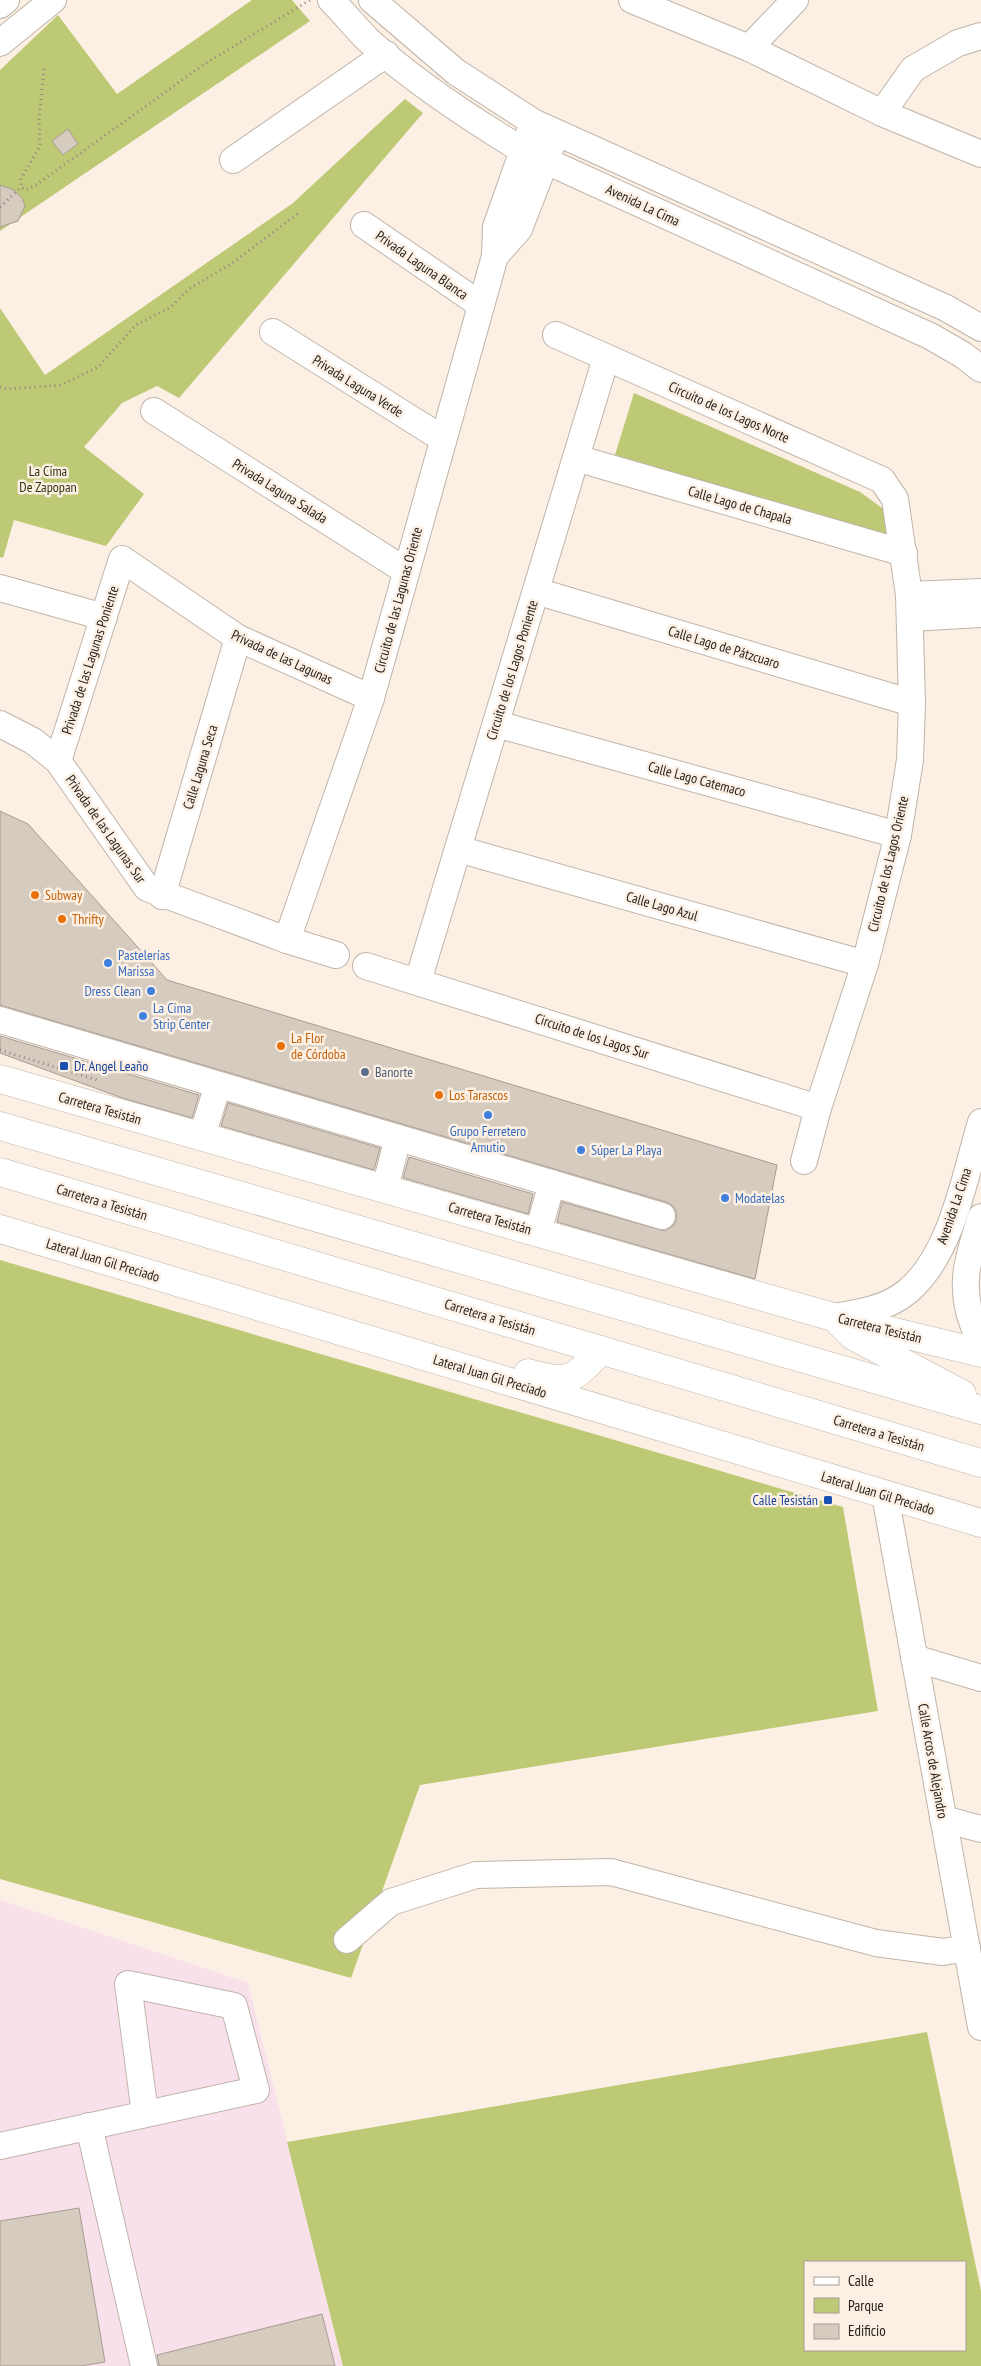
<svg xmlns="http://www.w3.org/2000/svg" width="981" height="2366" font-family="'PT Sans Narrow',sans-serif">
<rect width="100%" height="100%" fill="#fcf0e5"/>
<!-- industrial -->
<path fill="#f9e1eb" d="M0,1900L248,1983L343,2366H0Z"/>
<!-- green -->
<g fill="#bec975" fill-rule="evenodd">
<path d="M252,0H292L310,21L0,231V70L58,15L117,94Z"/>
<path d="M405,99L423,113L179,398L157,386L122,403L84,447L144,494L106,546L14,520L3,558L0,557V308L45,375L293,203Z"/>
<path d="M634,393L860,492L889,513L904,553L611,468Z"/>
<path d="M0,1260L843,1507L878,1711L420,1785L351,1978L0,1879Z"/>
<path d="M927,2032L981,2291V2366H343L287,2142ZM805,2262H965V2350H805Z"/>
</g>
<!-- building -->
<g fill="#d6cbbf" stroke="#a79c91">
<path d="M68,129L78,144L63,155L52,141Z"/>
<path d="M0,185L14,190L22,198L25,206L18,221L0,227Z"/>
<path d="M0,811L28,824L167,980L777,1165L755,1279L557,1222L562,1202L665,1231L673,1226L676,1220V1212L673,1206L666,1202L0,1005Z"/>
<path d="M0,1036L199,1095L192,1118L122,1098L0,1053Z"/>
<path d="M228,1103L380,1148L374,1170L221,1126Z"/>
<path d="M409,1157L533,1194L528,1214L403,1178Z"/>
<path d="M79,2208L105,2362L81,2366H0V2221Z"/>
<path d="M322,2314L335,2366H159L157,2355Z"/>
</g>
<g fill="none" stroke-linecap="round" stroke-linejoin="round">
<!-- minor casing -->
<g stroke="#c0b4a9" stroke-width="28">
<g id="minor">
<path d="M331,0C344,13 355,27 368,40C412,80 471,119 522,150L930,336L963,355L981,369"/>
<path d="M372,0L456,72L533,122L946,308L981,328"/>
<path d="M632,0L749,48L882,113L981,154"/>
<path d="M0,5L6,0"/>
<path d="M0,43L53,0"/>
<path d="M749,48L795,0"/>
<path d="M882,113L913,69L958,43L981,36"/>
<path d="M233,160L386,54"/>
<path d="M364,225L481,305"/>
<path d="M495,256L519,229L552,144"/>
<path d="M273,332L443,439"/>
<path d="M556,335L882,480L895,499L909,595L912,703L910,760L898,835L865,964L818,1108L804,1161"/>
<path d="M154,411L406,571"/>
<path d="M576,458L904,553"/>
<path d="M0,588L104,617"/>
<path d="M536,591L912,703"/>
<path d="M909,595L981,592"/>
<path d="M910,618L981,614"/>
<path d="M0,724L33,741L58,761L147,888L287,940L336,955"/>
<path d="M496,724L898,835"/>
<path d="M58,761L122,559L238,638L371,698"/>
<path d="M458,849L865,964"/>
<path d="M162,896L238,638"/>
<path d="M287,940L371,698L495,256L496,227L533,122"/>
<path d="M366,966L818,1108"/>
<path d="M418,981L606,358"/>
<path d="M0,1020L662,1216"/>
<path d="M202,1136L218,1085"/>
<path d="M385,1188L398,1138"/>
<path d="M981,1217C969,1255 958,1284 973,1324C975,1330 977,1337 981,1342"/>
<path d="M538,1232L552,1183"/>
<path d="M833,1317C859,1313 887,1309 908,1291C952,1254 965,1175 981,1122"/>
<path d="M885,1495L981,2027"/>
<path d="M914,1658L981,1678"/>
<path d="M943,1819L981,1829"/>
<path d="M347,1940L391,1902L476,1875L611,1872L876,1943L943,1952L967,1948"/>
<path d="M89,2126L144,2366"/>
<path d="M0,2146L256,2090L234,2006L128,1984L145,2114"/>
</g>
</g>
<!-- major casing -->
<g stroke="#c0b4a9" stroke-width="29">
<g id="major">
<path d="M0,1079L833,1317L981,1353"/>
<path d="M0,1126L981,1410"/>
<path d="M0,1172L981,1463"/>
<path d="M0,1229L981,1523"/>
<path d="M840,1323L853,1336L962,1394"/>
<path d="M528,1373C569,1385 573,1380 601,1350"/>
</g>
</g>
<!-- path -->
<g stroke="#8f877f" stroke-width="3" stroke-dasharray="1 4" stroke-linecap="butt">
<path d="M44,69L39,117L40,146L21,179V187L26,190L36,185L203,65L310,0"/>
<path d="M0,207L21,187"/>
<path d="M0,387L7,389L61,385L98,367L136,325L171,307L189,289L234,262L300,212"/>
<path d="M0,1050L97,1080"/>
</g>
<!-- minor -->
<use href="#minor" stroke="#fff" stroke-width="26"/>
<!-- major -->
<use href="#major" stroke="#fff" stroke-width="28"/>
</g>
<!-- markers -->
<g fill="#e8710a" stroke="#fcf0e5" stroke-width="2">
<circle cx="35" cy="895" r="5"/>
<circle cx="62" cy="919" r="5"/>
<circle cx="281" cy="1046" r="5"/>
<circle cx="439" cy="1095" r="5"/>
</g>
<g fill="#3f7fe0" stroke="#fcf0e5" stroke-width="2">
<circle cx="108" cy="963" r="5"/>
<circle cx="151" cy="991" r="5"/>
<circle cx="143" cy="1016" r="5"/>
<circle cx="488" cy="1115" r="5"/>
<circle cx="581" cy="1150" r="5"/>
<circle cx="725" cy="1198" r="5"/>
</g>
<g fill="#1a4fb4" stroke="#fcf0e5" stroke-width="2">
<rect x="59" y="1061" width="10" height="10" rx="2.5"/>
<rect x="823" y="1495" width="10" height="10" rx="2.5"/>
</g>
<circle fill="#5c6f8a" stroke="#fcf0e5" stroke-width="2" cx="365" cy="1072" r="5"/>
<g text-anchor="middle" stroke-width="5" stroke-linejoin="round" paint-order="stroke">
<!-- street labels -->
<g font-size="14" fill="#26211d" stroke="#fcf0e5">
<text transform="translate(643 205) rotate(25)" y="5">Avenida La Cima</text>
<text transform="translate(422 265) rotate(35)" y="5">Privada Laguna Blanca</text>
<text transform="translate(358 386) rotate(32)" y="5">Privada Laguna Verde</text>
<text transform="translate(729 412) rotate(24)" y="5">Circuito de los Lagos Norte</text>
<text transform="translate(280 491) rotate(32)" y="5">Privada Laguna Salada</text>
<text transform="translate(740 505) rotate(16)" y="5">Calle Lago de Chapala</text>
<text transform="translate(398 600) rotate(-75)" y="5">Circuito de las Lagunas Oriente</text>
<text transform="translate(724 647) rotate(17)" y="5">Calle Lago de Pátzcuaro</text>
<text transform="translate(282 657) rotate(25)" y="5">Privada de las Lagunas</text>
<text transform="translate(90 660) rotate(-72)" y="5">Privada de las Lagunas Poniente</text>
<text transform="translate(512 670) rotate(-73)" y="5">Circuito de los Lagos Poniente</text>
<text transform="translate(200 767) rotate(-73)" y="5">Calle Laguna Seca</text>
<text transform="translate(697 779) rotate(15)" y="5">Calle Lago Catemaco</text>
<text transform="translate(106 829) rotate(55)" y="5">Privada de las Lagunas Sur</text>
<text transform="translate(888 864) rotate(-77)" y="5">Circuito de los Lagos Oriente</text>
<text transform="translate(662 906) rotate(16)" y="5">Calle Lago Azul</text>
<text transform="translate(592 1036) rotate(18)" y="5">Circuito de los Lagos Sur</text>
<text transform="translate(100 1108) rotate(16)" y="5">Carretera Tesistán</text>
<text transform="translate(102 1202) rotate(17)" y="5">Carretera a Tesistán</text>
<text transform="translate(954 1206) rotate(-71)" y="5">Avenida La Cima</text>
<text transform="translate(490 1218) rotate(16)" y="5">Carretera Tesistán</text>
<text transform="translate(103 1260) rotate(17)" y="5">Lateral Juan Gil Preciado</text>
<text transform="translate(490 1317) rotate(17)" y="5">Carretera a Tesistán</text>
<text transform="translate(880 1328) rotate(14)" y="5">Carretera Tesistán</text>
<text transform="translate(490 1376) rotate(17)" y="5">Lateral Juan Gil Preciado</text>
<text transform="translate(879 1433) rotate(17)" y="5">Carretera a Tesistán</text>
<text transform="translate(878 1493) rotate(17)" y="5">Lateral Juan Gil Preciado</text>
<text transform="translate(933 1761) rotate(80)" y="5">Calle Arcos de Alejandro</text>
</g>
<!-- park labels -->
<g font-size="14" fill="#30340e" stroke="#fcf0e5">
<text x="48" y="476">La Cima<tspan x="48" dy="16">De Zapopan</tspan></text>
</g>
<!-- food labels -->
<g font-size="14" fill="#c56008" stroke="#fcf0e5" text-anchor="start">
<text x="45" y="900">Subway</text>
<text x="72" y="924">Thrifty</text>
<text x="291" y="1043">La Flor<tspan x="291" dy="16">de Córdoba</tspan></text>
<text x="449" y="1100">Los Tarascos</text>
</g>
<!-- shop labels -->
<g font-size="14" fill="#366cbe" stroke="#fcf0e5" text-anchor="start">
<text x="118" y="960">Pastelerías<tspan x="118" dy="16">Marissa</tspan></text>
<text x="141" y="996" text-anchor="end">Dress Clean</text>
<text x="153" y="1013">La Cima<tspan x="153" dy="16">Strip Center</tspan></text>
<text x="488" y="1136" text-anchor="middle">Grupo Ferretero<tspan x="488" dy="16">Amutio</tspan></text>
<text x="591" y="1155">Súper La Playa</text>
<text x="735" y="1203">Modatelas</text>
</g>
<!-- transit labels -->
<g font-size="14" fill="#164399" stroke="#fcf0e5" text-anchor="start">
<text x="74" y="1071">Dr. Angel Leaño</text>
<text x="818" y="1505" text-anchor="end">Calle Tesistán</text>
</g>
<!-- service labels -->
<g font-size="14" fill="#4e5e75" stroke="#fcf0e5" text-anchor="start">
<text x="375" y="1077">Banorte</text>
</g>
</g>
<!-- legend -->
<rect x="804" y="2261" width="162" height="90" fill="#fcf0e5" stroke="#a69d95"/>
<rect x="814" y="2277" width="25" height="8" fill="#ffffff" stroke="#a69d95"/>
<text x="848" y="2286" font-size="15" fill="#26211d">Calle</text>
<rect x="814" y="2298" width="25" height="15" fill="#bec975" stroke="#a69d95"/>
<text x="848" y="2311" font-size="15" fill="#26211d">Parque</text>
<rect x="814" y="2324" width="25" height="15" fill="#d6cbbf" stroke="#a69d95"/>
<text x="848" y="2336" font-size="15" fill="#26211d">Edificio</text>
</svg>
